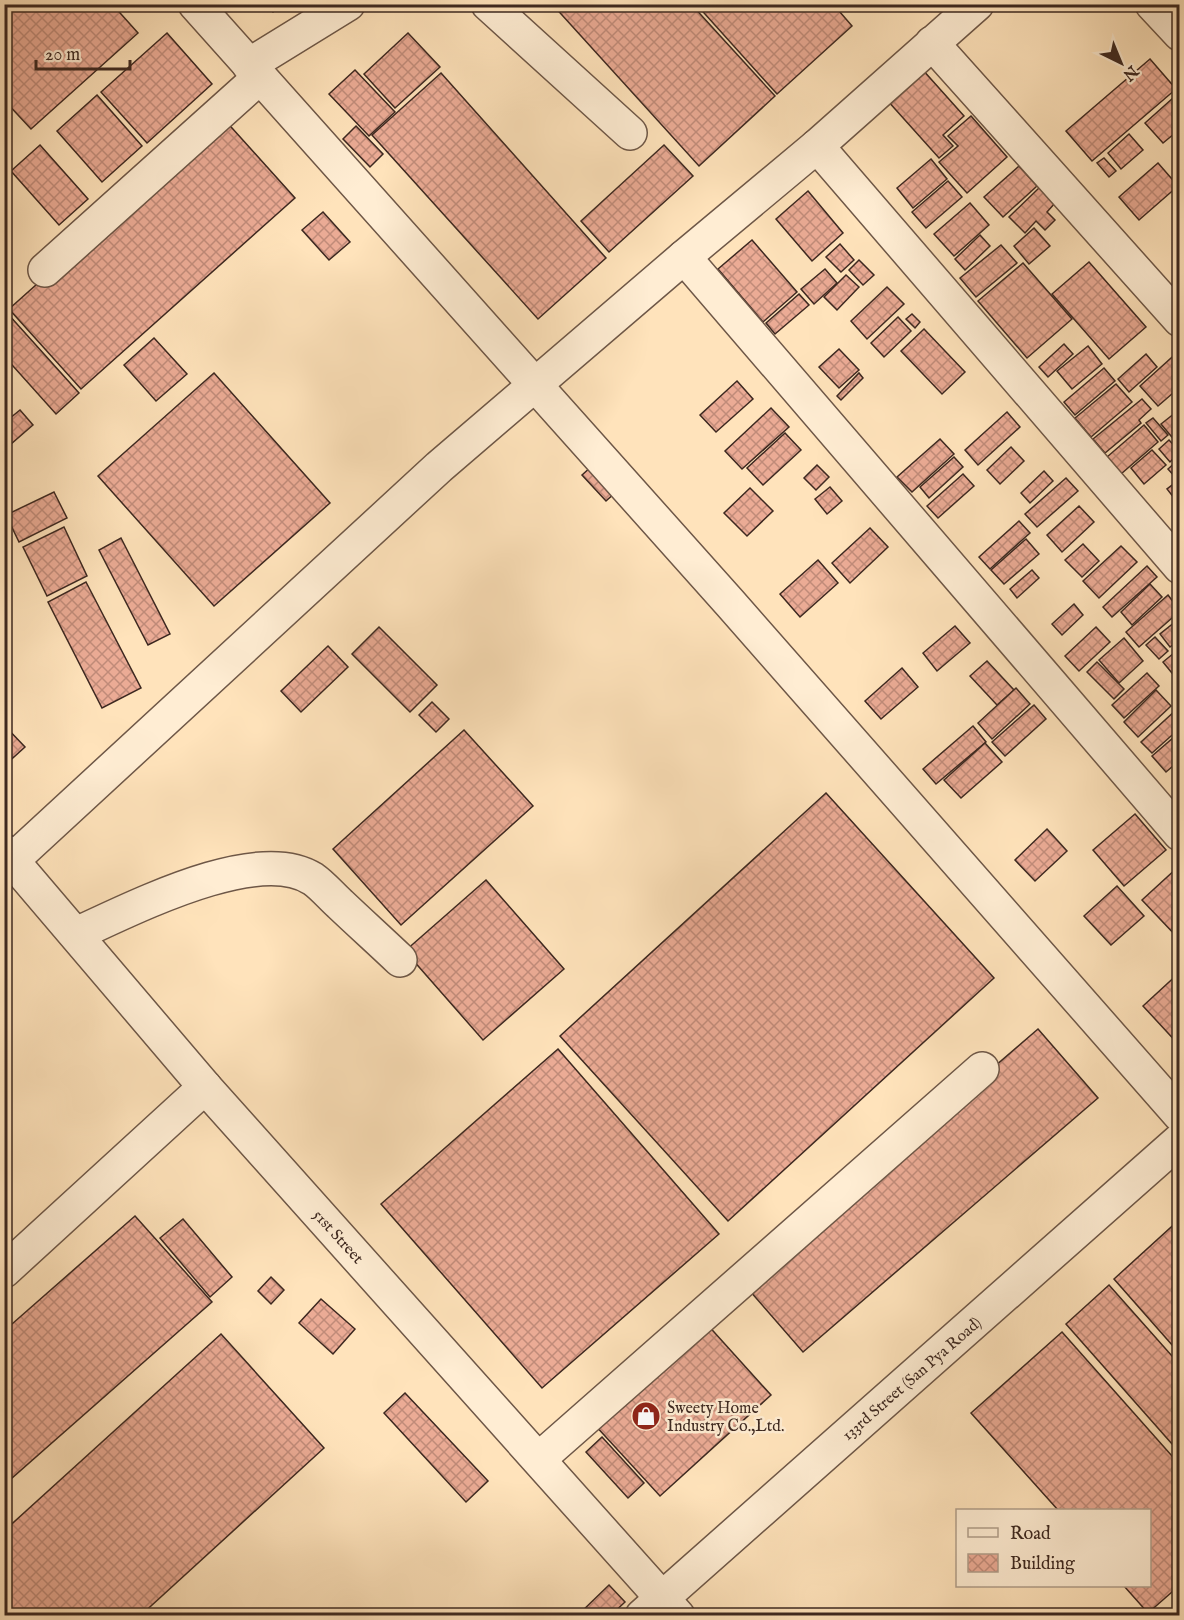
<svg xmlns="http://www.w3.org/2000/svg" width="1184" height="1620" font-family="'IM FELL English',serif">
<defs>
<pattern id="building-cross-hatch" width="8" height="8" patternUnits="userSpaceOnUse" patternTransform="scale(1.5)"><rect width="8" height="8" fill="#ebab95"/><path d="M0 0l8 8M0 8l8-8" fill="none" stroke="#c08b79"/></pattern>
</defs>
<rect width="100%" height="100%" fill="#ffe3bb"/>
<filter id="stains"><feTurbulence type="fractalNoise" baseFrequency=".00333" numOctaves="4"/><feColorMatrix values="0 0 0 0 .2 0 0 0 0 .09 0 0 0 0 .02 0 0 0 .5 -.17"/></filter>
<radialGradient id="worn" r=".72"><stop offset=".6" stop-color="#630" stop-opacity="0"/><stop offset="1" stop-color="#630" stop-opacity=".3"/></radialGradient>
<!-- building -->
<g fill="url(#building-cross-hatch)" stroke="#3d2820" stroke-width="1.5">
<path d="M4,4H112L138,33L31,129L4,100Z"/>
<path d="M266,4H281L273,12Z"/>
<path d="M552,4H691L775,96L699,166Z"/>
<path d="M696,4H833L852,26L777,94Z"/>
<path d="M167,33L212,84L147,143L101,92Z"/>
<path d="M408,33L440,67L395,108L364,74Z"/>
<path d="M1150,59L1176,89L1092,161L1066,131Z"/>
<path d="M922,69L964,116L943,135L953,146L939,158L887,100Z"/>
<path d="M355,70L395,112L369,136L329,94Z"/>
<path d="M441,73L606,258L538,319L372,135Z"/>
<path d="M97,95L142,146L102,182L57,131Z"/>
<path d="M1173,98L1180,105V129L1163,143L1145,123Z"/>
<path d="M971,116L1007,157L967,193L939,162L958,146L948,136Z"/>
<path d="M223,118L295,198L81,389L9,309Z"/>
<path d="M356,126L383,154L370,167L343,139Z"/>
<path d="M1129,134L1143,150L1121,169L1108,153Z"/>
<path d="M40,145L88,199L59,225L11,171Z"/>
<path d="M664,145L693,176L609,252L581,221Z"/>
<path d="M1104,158L1116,171L1109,177L1097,163Z"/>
<path d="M931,159L947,179L913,208L897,188Z"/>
<path d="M1158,163L1178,186L1139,220L1119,197Z"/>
<path d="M1019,166L1037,186L1003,217L984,197Z"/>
<path d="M948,181L962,197L926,228L912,212Z"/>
<path d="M1040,187L1055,203L1047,212L1055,220L1045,230L1036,221L1025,233L1009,217Z"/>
<path d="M808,191L843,233L812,261L776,219Z"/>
<path d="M970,203L989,225L954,256L934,234Z"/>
<path d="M323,212L350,242L329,260L302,230Z"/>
<path d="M1034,228L1050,246L1029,264L1014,246Z"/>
<path d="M980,235L990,246L965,270L955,259Z"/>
<path d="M752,240L797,292L763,322L718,269Z"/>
<path d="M840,244L854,260L841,272L826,257Z"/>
<path d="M1001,245L1017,263L976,297L960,278Z"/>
<path d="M859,260L874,275L863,285L849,270Z"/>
<path d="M1089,262L1146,327L1109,359L1052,294Z"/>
<path d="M1023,263L1072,319L1027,358L978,301Z"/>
<path d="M825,269L837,283L814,304L801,289Z"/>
<path d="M846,275L859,287L837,310L824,297Z"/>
<path d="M887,287L904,304L867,339L851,321Z"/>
<path d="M799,294L809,305L775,334L766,323Z"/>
<path d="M8,314L79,393L56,414L4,356V317Z"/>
<path d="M912,314L920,322L915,328L906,319Z"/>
<path d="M898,317L911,331L884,357L871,343Z"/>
<path d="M924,329L965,372L942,394L901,351Z"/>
<path d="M154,338L187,374L156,401L124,365Z"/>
<path d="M1064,344L1073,354L1048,377L1039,367Z"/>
<path d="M1088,346L1102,364L1072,389L1057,371Z"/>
<path d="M839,349L859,370L839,388L819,367Z"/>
<path d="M1180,350V387L1158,406L1140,386Z"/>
<path d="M1146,354L1157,367L1129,392L1118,379Z"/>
<path d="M1104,368L1115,381L1075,415L1064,402Z"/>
<path d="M214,373L330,503L214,606L98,476Z"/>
<path d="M859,373L863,378L841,400L837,396Z"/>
<path d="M737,381L753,399L716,432L700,415Z"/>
<path d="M1116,384L1132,402L1091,437L1075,418Z"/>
<path d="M1142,399L1151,409L1139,420L1141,423L1105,453L1093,439Z"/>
<path d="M771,408L789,427L742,469L725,451Z"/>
<path d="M1180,409V439L1176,442L1161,424Z"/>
<path d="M20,410L33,425L4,450V423Z"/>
<path d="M1007,412L1020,427L978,465L965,450Z"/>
<path d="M1153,418L1168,435L1161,441L1146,423Z"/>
<path d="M1144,425L1158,442L1121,474L1107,457Z"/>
<path d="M785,433L801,450L763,485L747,468Z"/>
<path d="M940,439L954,454L912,492L897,477Z"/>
<path d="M1169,440L1180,452L1170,462L1159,449Z"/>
<path d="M1011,447L1024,461L1000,484L987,470Z"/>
<path d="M1152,450L1166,465L1144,484L1131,468Z"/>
<path d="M954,457L963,467L929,498L920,487Z"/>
<path d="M1178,460L1180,475L1176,478L1168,469Z"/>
<path d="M817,465L829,477L816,490L804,478Z"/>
<path d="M592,466L616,492L606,501L582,475Z"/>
<path d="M1044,471L1053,481L1030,503L1021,493Z"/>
<path d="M963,474L974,486L938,518L927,506Z"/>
<path d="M1066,478L1078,491L1037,527L1025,514Z"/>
<path d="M1180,479V502L1178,503L1167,489Z"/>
<path d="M830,487L842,501L827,514L815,499Z"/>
<path d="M750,488L773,511L747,536L724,513Z"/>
<path d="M54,492L67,518L19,542L6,515Z"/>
<path d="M1079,506L1094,522L1062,552L1047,535Z"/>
<path d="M1019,521L1030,533L990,569L979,557Z"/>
<path d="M64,527L87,576L47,596L23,547Z"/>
<path d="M870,528L888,547L850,583L832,563Z"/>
<path d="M121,538L170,634L148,645L99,550Z"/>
<path d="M1026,539L1039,554L1004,584L991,570Z"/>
<path d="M1083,544L1099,561L1082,577L1065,560Z"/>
<path d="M1121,546L1137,562L1099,598L1083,581Z"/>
<path d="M818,560L838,583L800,617L780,594Z"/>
<path d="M1147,566L1157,577L1112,617L1103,607Z"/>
<path d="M1032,570L1039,578L1017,598L1010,589Z"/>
<path d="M86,582L141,688L102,708L48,602Z"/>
<path d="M1150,584L1162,597L1132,625L1121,612Z"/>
<path d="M1168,595L1180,611L1139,647L1126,632Z"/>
<path d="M1074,604L1083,615L1062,635L1052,624Z"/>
<path d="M1180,618V639L1170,647L1160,634Z"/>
<path d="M955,626L970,643L937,671L923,653Z"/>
<path d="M379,627L437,685L410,712L352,654Z"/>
<path d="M1096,627L1110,642L1079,671L1065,656Z"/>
<path d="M1155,637L1168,651L1159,659L1146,645Z"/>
<path d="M1124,638L1143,661L1119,683L1099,660Z"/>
<path d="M328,646L348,667L301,712L281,691Z"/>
<path d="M1180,648V683L1163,662Z"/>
<path d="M987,661L1014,690L997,705L970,676Z"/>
<path d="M1097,662L1124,689L1114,699L1087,672Z"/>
<path d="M902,668L918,687L881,719L865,701Z"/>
<path d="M1147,673L1159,686L1124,718L1112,705Z"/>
<path d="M1016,688L1030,704L992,739L978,723Z"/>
<path d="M1156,690L1171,706L1138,737L1124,722Z"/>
<path d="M432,702L449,719L436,732L419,715Z"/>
<path d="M1034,705L1046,719L1005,756L992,742Z"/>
<path d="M1176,710L1180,713V728L1152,753L1141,742Z"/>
<path d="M4,725L25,747L4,766Z"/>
<path d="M973,726L986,742L936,784L923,769Z"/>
<path d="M464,730L533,806L401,925L333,849Z"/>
<path d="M1180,732V760L1166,772L1152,756Z"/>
<path d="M985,743L1002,762L961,798L944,780Z"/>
<path d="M826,793L994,978L728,1221L560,1036Z"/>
<path d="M1135,814L1166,850L1124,886L1093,850Z"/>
<path d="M1047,829L1067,851L1035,881L1015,860Z"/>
<path d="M1177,868L1180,870V940L1142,900Z"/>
<path d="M486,880L564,969L483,1040L405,951Z"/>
<path d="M1117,886L1144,916L1111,945L1084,916Z"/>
<path d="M1180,972V1046L1143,1006Z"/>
<path d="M1038,1029L1098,1098L803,1352L743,1283Z"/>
<path d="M558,1049L719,1234L542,1388L381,1204Z"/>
<path d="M135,1216L212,1302L4,1485V1331Z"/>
<path d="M183,1219L232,1277L210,1297L160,1238Z"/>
<path d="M1180,1219V1354L1114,1279Z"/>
<path d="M271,1277L284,1290L271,1304L258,1291Z"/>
<path d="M1109,1285L1180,1365V1453L1066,1324Z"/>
<path d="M321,1299L355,1329L333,1354L299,1323Z"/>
<path d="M705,1322L771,1395L660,1496L594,1424Z"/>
<path d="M1062,1332L1180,1465V1585L1148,1613L1124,1586H1150V1510H1058L971,1413Z"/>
<path d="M221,1334L324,1448L140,1616H4V1531Z"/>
<path d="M405,1393L488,1481L466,1502L384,1413Z"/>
<path d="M602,1437L644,1483L628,1498L586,1452Z"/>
<path d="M609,1585L625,1602L610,1616H577Z"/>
</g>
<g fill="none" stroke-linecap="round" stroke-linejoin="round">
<!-- minor casing -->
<g stroke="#6e5747" stroke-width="36">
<g id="minor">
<path d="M195,4L730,603L1180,1115"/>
<path d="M488,4L630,133"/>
<path d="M1152,4L1180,34"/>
<path d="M932,43L1180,320"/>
<path d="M249,65L348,4"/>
<path d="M817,146L1180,567"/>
<path d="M684,257L1180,834"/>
<path d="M45,270L260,77"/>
<path d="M4,851L205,1087L678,1616"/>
<path d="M4,868L439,467L684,257L817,146L977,4"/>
<path d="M76,934C130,910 257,843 313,879C323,886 331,896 340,904C360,923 380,941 400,960"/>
<path d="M4,1271L205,1087"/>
<path d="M539,1459L982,1069"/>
<path d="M642,1616L1180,1140"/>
</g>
</g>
<!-- minor -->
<use href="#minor" stroke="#ffedd3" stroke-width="33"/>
</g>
<!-- icons -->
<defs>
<g id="shop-disc" transform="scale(1.5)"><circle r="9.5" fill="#8f2418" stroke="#ffedd3"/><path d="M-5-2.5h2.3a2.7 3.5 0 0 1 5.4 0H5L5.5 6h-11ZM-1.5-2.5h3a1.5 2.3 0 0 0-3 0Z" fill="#fff"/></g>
</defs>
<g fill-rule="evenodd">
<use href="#shop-disc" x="646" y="1416"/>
</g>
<g text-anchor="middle" stroke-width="5" stroke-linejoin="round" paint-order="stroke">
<!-- street labels -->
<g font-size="16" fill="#3d2820" stroke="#ffedd3">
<text transform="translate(339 1236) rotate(48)" y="6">51st Street</text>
<text transform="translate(911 1378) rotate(-41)" y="6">133rd Street (San Pya Road)</text>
</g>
<!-- poi labels -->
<g font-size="16" fill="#3d2820" stroke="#ffedd3" text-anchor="start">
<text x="667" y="1413">Sweety Home<tspan x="667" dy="18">Industry Co.,Ltd.</tspan></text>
</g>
</g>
<!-- margin -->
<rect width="1184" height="1620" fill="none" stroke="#ffe3bb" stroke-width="24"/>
<rect x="6" y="6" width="1172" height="1608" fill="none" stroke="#3d2820" stroke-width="3"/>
<rect x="12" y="12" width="1160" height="1596" fill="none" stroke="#3d2820" stroke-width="1.5"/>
<!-- legend -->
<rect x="956" y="1509" width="195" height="78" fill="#ffedd3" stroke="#b19e8b" stroke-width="1.5"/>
<rect x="968" y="1528" width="30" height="9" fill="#ffedd3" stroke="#b19e8b" stroke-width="1.5"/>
<text x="1010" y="1539" font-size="18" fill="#3d2820">Road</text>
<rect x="968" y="1554" width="30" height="18" fill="url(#building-cross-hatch)" stroke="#b19e8b" stroke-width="1.5"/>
<text x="1010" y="1569" font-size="18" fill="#3d2820">Building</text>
<!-- north arrow -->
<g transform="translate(1121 63) rotate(137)" stroke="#ffedd3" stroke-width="4.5" paint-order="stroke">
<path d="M0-4.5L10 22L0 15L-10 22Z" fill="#3d2820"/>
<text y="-9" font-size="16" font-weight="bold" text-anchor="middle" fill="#3d2820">N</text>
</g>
<!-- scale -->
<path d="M36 60v9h94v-9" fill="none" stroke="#3d2820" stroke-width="3"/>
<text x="45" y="60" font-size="18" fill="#3d2820" stroke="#ffedd3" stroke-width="4.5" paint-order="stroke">20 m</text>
<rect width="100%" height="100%" filter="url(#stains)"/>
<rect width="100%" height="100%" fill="url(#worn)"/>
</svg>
